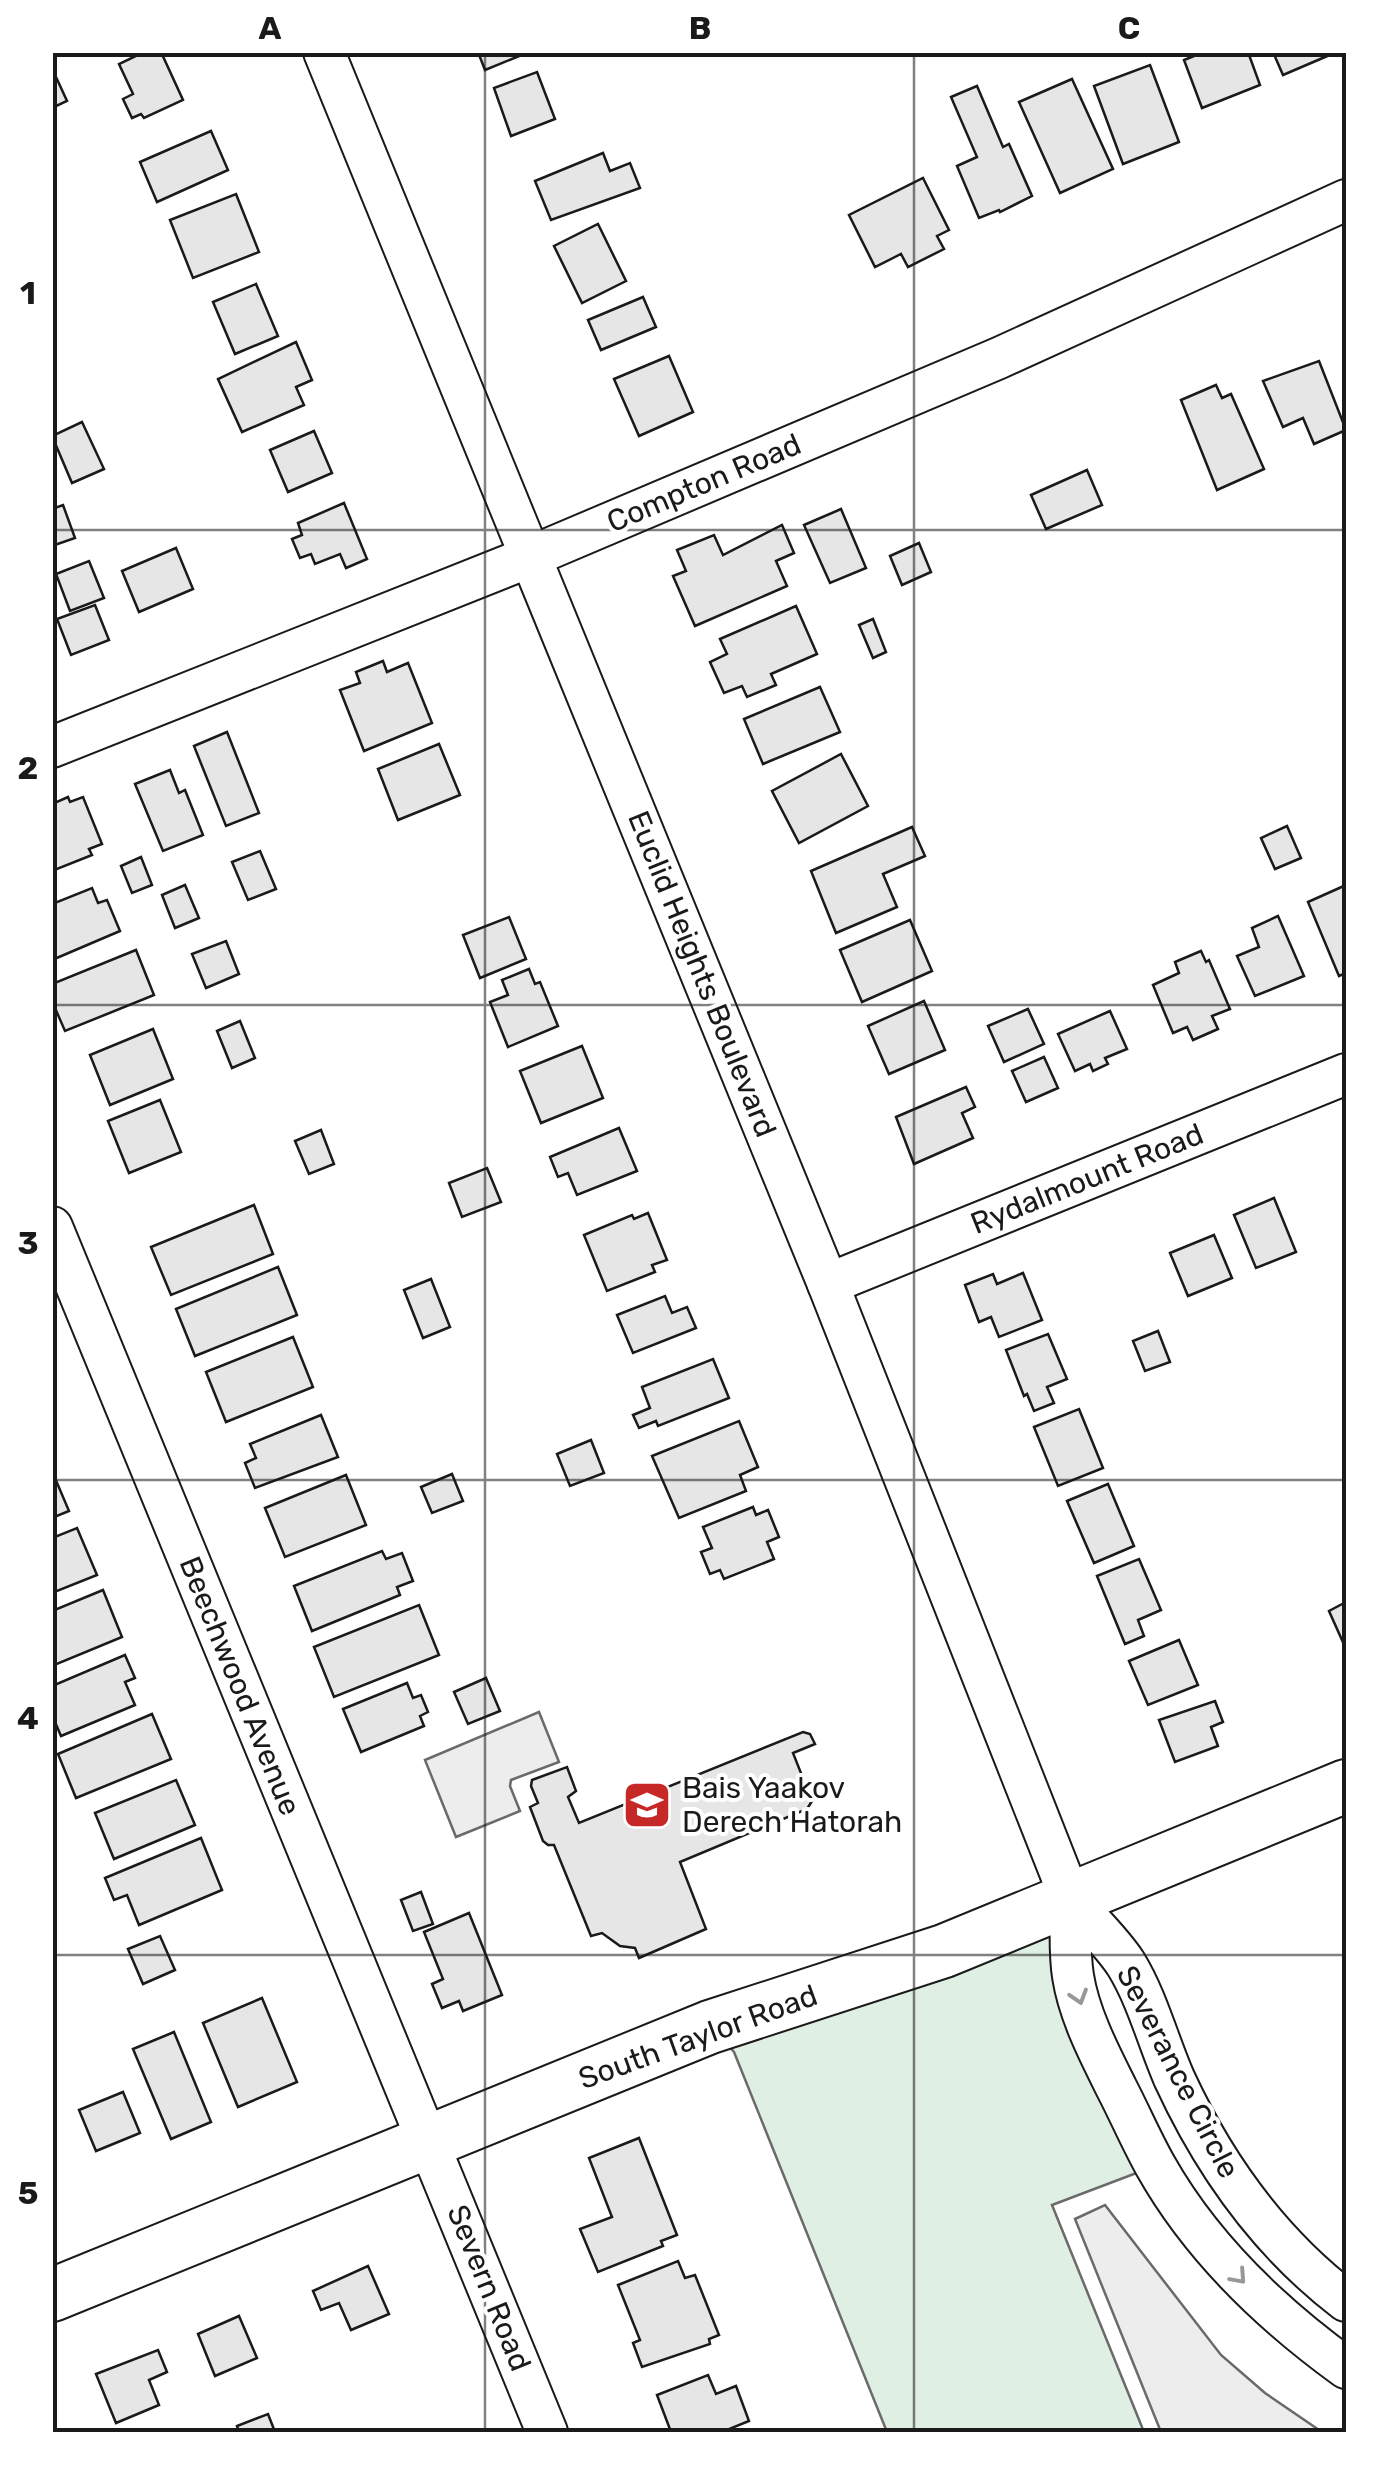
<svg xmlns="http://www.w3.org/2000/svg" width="1399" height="2485" font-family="Rubik,sans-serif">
<rect width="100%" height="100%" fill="#fff"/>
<!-- green -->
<path fill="#e0efe3" stroke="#6a6a6a" stroke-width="2.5" d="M1071,1900L1073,1974L1155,2166L1052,2205L1144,2432H887L734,2052L710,2027Z"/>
<!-- parking -->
<g fill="#ededed" stroke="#6a6a6a" stroke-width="2.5">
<path d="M539,1712L559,1762L511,1780L510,1786L520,1811L456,1837L425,1760Z"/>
<path d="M1105,2205L1221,2355L1265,2393L1322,2432H1161L1075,2219Z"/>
</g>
<!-- building -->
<g fill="#e6e6e6" stroke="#1a1a1a" stroke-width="2.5">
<path d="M144,52H161L183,100L144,118L141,114L132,118L123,99L133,94L119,64Z"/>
<path d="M478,52H529L485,70Z"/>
<path d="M1204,52H1248L1260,85L1202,108L1184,60Z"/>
<path d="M1273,52H1331L1332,54L1283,75Z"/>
<path d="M1150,65L1179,142L1123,164L1094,86Z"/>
<path d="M537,72L555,119L511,136L494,88Z"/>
<path d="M56,77L67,101L52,108V79Z"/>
<path d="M1072,79L1113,169L1060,193L1019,102Z"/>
<path d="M977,86L1003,147L1009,144L1032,196L1000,212L999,210L979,218L957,166L977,157L951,97Z"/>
<path d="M211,131L228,170L157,202L140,162Z"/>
<path d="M603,153L610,171L630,163L640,188L551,220L535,181Z"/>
<path d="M923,178L949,230L937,236L944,249L908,267L901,254L875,267L849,215Z"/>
<path d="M236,194L259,252L193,278L170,220Z"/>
<path d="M598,224L626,281L582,303L554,246Z"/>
<path d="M256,284L278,336L235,354L213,302Z"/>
<path d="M643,297L656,327L601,350L588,320Z"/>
<path d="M296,342L312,380L296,387L304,405L242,432L218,379Z"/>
<path d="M669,356L693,412L639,436L614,379Z"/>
<path d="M1319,361L1346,430L1314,444L1303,418L1283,427L1263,381Z"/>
<path d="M1216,385L1222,398L1231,394L1264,469L1217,490L1181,400Z"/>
<path d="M82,422L104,469L72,483L52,436Z"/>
<path d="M314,431L332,473L288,492L270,450Z"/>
<path d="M1087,470L1102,505L1046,529L1031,495Z"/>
<path d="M344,503L367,559L346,568L340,554L315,564L311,554L300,558L292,539L302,535L298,523Z"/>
<path d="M63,505L75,538L52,546V509Z"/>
<path d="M841,509L866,568L830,583L804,525Z"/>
<path d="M782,525L794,553L776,561L787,586L695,626L673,576L686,571L677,550L714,535L723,555Z"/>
<path d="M919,543L931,572L902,585L890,556Z"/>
<path d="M176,548L193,589L139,612L122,571Z"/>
<path d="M89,561L104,598L70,611L56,574Z"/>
<path d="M95,605L109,640L71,655L57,619Z"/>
<path d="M796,606L817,654L771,674L776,685L747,697L742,686L724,693L710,662L727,654L720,639Z"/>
<path d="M873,619L886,652L873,658L859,625Z"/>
<path d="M383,661L387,672L408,663L432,723L364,751L340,690L360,683L356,672Z"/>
<path d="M820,687L840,732L763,764L744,719Z"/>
<path d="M227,732L259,813L226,826L194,746Z"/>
<path d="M439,744L460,795L398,820L378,769Z"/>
<path d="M841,754L868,806L799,843L772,791Z"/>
<path d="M170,770L179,793L185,790L203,835L163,851L135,784Z"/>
<path d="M68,797L70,802L83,797L102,844L89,849L92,855L52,871V804Z"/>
<path d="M1287,826L1301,858L1275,869L1261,838Z"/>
<path d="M912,827L925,856L883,874L897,907L836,933L811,871Z"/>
<path d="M260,851L276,889L248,900L232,862Z"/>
<path d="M141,857L152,885L132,893L121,866Z"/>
<path d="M185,885L199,918L175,928L162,895Z"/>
<path d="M1346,885V973L1339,976L1308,902Z"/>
<path d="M92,888L98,903L107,900L120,931L52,960V904Z"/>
<path d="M1278,916L1304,976L1255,996L1237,956L1259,947L1252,928Z"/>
<path d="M509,917L526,959L480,978L463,935Z"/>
<path d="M910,920L932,971L862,1002L840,950Z"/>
<path d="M226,941L239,974L206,988L192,954Z"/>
<path d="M136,950L154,995L65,1031L52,1001V984Z"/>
<path d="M1201,951L1206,962L1209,960L1230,1009L1212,1016L1218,1029L1193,1040L1187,1027L1173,1033L1153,985L1179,973L1175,962Z"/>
<path d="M529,969L535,984L540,982L558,1026L508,1047L490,1002L508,995L502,980Z"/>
<path d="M924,1001L945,1050L889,1074L868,1026Z"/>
<path d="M1028,1009L1044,1044L1004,1062L988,1026Z"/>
<path d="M1110,1011L1127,1049L1105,1058L1108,1064L1093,1071L1090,1064L1075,1071L1058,1034Z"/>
<path d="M240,1021L255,1058L232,1068L217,1031Z"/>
<path d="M153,1029L173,1079L110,1105L90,1055Z"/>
<path d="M582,1046L603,1098L541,1123L520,1071Z"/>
<path d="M1044,1057L1058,1088L1026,1102L1012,1071Z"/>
<path d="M966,1087L975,1107L962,1113L973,1138L914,1164L896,1117Z"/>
<path d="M160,1100L181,1152L129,1173L108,1121Z"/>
<path d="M619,1128L637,1171L577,1195L568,1173L558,1177L550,1157Z"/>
<path d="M321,1130L334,1164L309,1174L295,1141Z"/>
<path d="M487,1168L501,1202L462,1217L449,1183Z"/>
<path d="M1274,1198L1296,1252L1256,1268L1234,1215Z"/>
<path d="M254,1205L273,1254L171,1295L151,1247Z"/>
<path d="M648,1213L667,1260L652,1265L655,1272L607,1291L584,1235L632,1215L634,1219Z"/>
<path d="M1214,1235L1232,1278L1188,1296L1170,1253Z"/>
<path d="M278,1267L297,1315L195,1356L176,1309Z"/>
<path d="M1023,1273L1042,1320L999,1337L991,1317L979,1322L965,1285L993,1274L997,1284Z"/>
<path d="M431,1279L450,1327L423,1338L404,1290Z"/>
<path d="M665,1296L672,1313L687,1307L696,1328L633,1353L617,1315Z"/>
<path d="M1158,1331L1170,1362L1145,1371L1133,1341Z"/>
<path d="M1048,1334L1067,1379L1047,1387L1054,1403L1034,1411L1027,1394L1024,1396L1006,1350Z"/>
<path d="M293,1337L313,1387L226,1422L206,1372Z"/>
<path d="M713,1359L729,1398L658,1426L656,1421L639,1428L633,1415L650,1408L642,1387Z"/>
<path d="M1079,1409L1103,1468L1058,1486L1034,1427Z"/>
<path d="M321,1415L338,1457L255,1488L245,1463L256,1458L250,1444Z"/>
<path d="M739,1421L758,1467L740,1475L746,1491L679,1518L652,1456Z"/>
<path d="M591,1440L604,1473L570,1486L557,1454Z"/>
<path d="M52,1471L69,1511L52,1518Z"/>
<path d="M452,1474L463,1501L432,1513L421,1487Z"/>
<path d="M346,1475L366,1525L285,1557L265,1508Z"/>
<path d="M1108,1484L1134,1546L1094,1563L1067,1501Z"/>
<path d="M753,1507L756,1515L768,1510L779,1537L767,1542L774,1559L724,1579L720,1570L710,1574L701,1552L712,1548L703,1527Z"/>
<path d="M77,1528L97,1575L52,1593V1538Z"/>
<path d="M382,1551L386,1559L402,1553L413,1581L397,1587L400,1595L312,1631L294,1586Z"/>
<path d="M1139,1559L1161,1610L1138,1620L1144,1636L1125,1644L1097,1576Z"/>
<path d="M103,1590L122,1637L52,1666V1611Z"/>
<path d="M1346,1602V1649L1329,1611Z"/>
<path d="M419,1605L439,1655L334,1697L314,1647Z"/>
<path d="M1179,1640L1198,1685L1148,1705L1129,1661Z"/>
<path d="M125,1655L135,1678L125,1682L135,1705L61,1736L52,1715V1686Z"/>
<path d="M486,1678L500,1711L468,1724L454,1692Z"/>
<path d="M407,1683L413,1698L421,1695L428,1712L420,1716L424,1726L361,1752L343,1709Z"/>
<path d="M1215,1701L1223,1722L1211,1727L1218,1746L1175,1762L1159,1720Z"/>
<path d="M152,1714L171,1759L76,1798L58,1754Z"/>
<path d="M803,1732L810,1734L815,1744L793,1753L812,1801L807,1809L680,1862L706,1929L639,1958L635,1948L620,1946L602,1933L591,1936L554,1845H548L543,1841L530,1807L538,1803L531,1786L532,1780L567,1767L576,1791L568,1797L579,1823Z"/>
<path d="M176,1780L195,1825L114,1859L95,1813Z"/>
<path d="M201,1838L222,1890L139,1925L127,1895L114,1900L105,1878Z"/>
<path d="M421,1892L433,1924L413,1931L401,1900Z"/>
<path d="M469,1913L502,1995L463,2011L459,2001L442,2008L432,1984L443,1979L424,1932Z"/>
<path d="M160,1936L175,1970L143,1984L128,1949Z"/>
<path d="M262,1998L297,2082L238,2107L203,2023Z"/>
<path d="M174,2032L211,2122L171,2139L133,2049Z"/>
<path d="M123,2092L140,2133L96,2151L79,2110Z"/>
<path d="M639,2138L677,2235L661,2241L663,2246L598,2272L580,2229L612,2217L589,2158Z"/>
<path d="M678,2261L685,2278L695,2275L719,2335L709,2339L710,2344L642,2367L633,2343L640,2340L618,2285Z"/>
<path d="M368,2266L389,2314L351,2330L339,2303L321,2310L313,2291Z"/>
<path d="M239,2316L257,2358L215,2376L198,2334Z"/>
<path d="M158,2350L167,2372L149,2380L159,2405L116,2423L96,2374Z"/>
<path d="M708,2375L716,2394L736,2386L749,2421L729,2429L731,2432H671L657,2395Z"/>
<path d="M268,2414L275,2432H239L237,2426Z"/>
</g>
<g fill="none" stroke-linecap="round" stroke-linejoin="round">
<!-- minor casing -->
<g stroke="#1a1a1a" stroke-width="44">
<g id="minor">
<path d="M324,52L828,1284L1071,1900C1089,1921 1111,1941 1126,1964C1147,1998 1158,2041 1174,2078C1214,2165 1270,2243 1346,2301"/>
<path d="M52,747L532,556L999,358L1346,200"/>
<path d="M52,1227L547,2432"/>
<path d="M828,1284L1346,1074"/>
<path d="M1071,1900C1071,1925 1069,1952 1073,1976C1079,2015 1100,2055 1117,2089C1130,2114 1141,2140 1155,2165C1201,2247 1270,2313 1346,2368"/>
</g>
</g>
<!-- major casing -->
<g stroke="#1a1a1a" stroke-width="56">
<path id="major" d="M52,2295L710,2027L944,1951L1346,1786"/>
</g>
<!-- minor -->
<use href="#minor" stroke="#fff" stroke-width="40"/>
<!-- major -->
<use href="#major" stroke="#fff" stroke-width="52"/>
</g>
<!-- one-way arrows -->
<defs><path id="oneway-chevron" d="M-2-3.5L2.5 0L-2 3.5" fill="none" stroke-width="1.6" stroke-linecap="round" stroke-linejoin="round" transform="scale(2.5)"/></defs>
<g stroke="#989898">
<use href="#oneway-chevron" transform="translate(1079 1997) rotate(73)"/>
<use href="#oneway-chevron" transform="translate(1239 2277) rotate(48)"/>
</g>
<!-- grid -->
<path fill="none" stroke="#1a1a1a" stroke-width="2.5" stroke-opacity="0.55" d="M485,52V2432M914,52V2432M52,530H1346M52,1005H1346M52,1480H1346M52,1955H1346"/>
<!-- icons -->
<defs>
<g id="school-square" transform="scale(2.5)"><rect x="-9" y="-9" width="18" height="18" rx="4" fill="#c62828" stroke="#fff"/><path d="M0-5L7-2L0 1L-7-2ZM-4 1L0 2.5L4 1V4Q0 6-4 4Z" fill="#fff"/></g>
</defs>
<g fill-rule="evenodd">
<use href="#school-square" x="647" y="1805"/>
</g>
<g text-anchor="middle" stroke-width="8" stroke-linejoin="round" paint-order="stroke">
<!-- street labels -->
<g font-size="30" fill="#1a1a1a" stroke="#fff">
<text transform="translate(704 483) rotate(-23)" y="10">Compton Road</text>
<text transform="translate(702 974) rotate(68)" y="10">Euclid Heights Boulevard</text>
<text transform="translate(1087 1179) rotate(-22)" y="10">Rydalmount Road</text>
<text transform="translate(240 1686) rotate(68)" y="10">Beechwood Avenue</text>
<text transform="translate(698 2037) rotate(-20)" y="10">South Taylor Road</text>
<text transform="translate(1178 2072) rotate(63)" y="10">Severance Circle</text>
<text transform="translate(489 2288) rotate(68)" y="10">Severn Road</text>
</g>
<!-- poi labels -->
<g font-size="30" fill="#1a1a1a" stroke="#fff" text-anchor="start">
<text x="682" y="1798">Bais Yaakov<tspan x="682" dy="34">Derech Hatorah</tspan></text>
</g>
</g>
<!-- border -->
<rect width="1399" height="2485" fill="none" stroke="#ffffff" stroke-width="110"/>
<rect x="55" y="55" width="1289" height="2375" fill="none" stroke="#1a1a1a" stroke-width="4"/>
<g font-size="32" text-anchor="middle" font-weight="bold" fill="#1a1a1a">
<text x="270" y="39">A</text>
<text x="700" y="39">B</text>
<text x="1129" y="39">C</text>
<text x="28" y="304">1</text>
<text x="28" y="779">2</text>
<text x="28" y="1254">3</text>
<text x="28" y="1729">4</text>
<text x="28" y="2204">5</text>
</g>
</svg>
